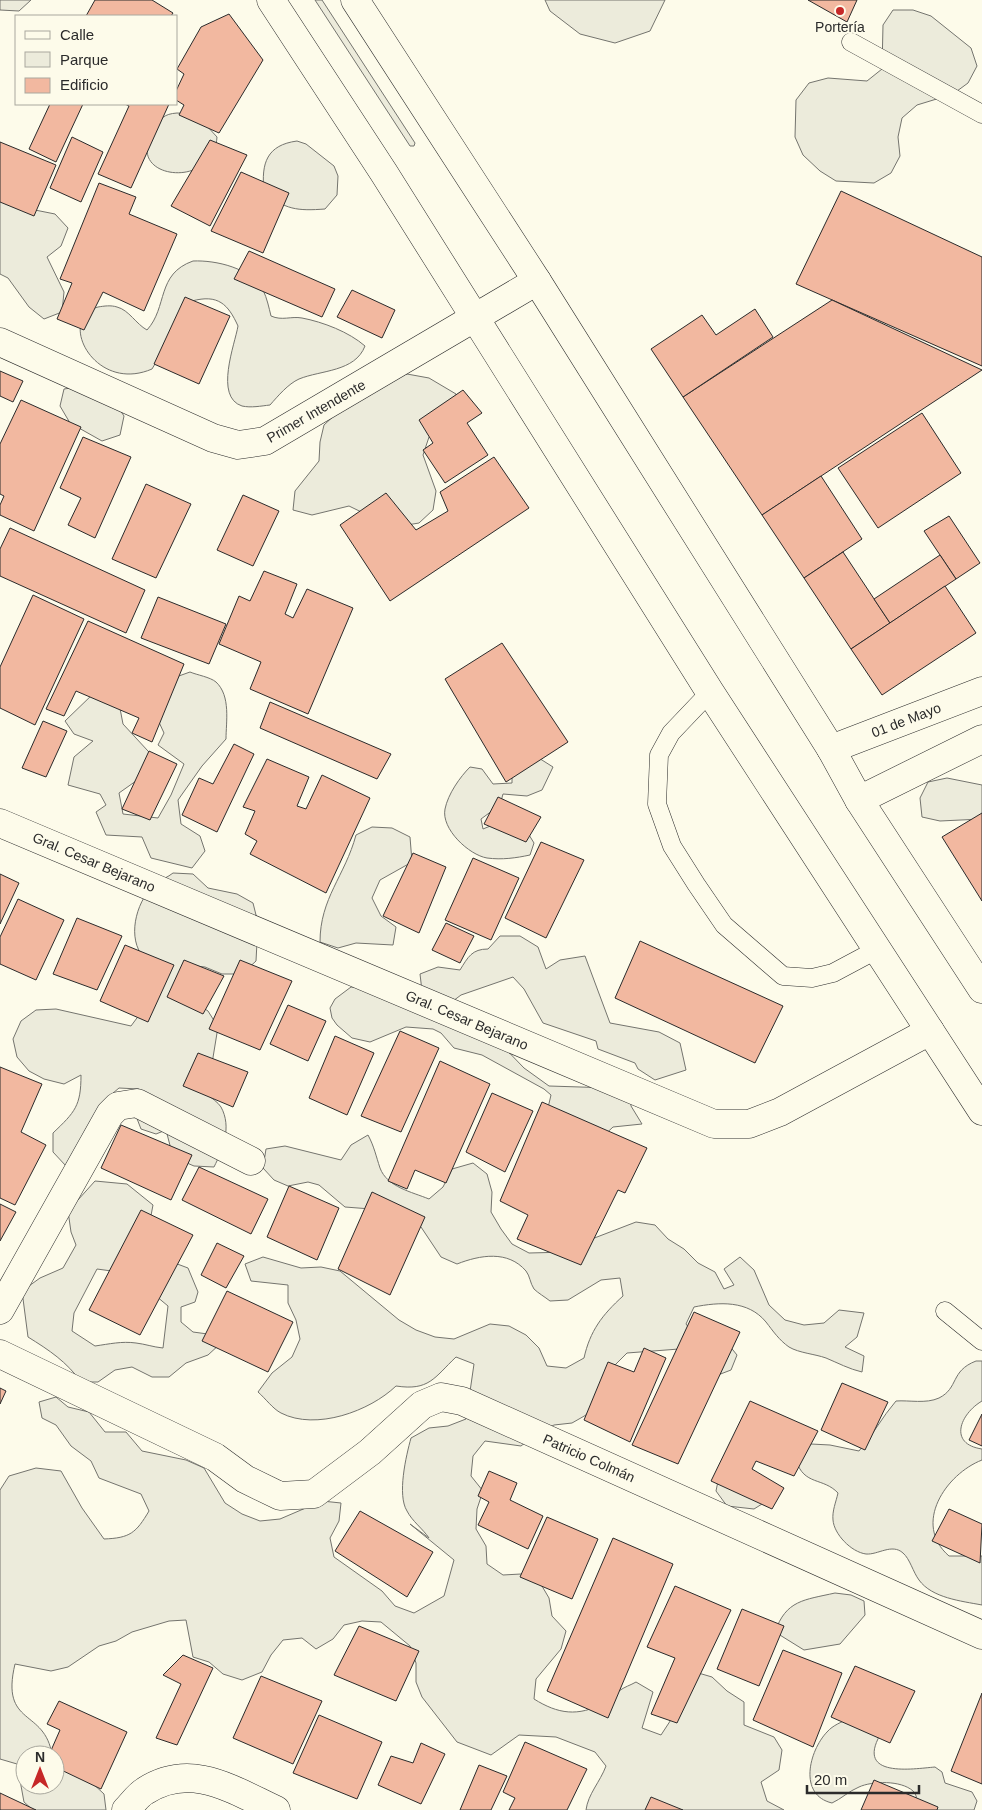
<svg xmlns="http://www.w3.org/2000/svg" width="982" height="1810" font-family="Helvetica,sans-serif">
<rect width="100%" height="100%" fill="#fdfbea"/>
<!-- green -->
<g fill="#ecebdb" stroke="#74746e">
<path d="M0,0H31L19,11L0,10Z"/>
<path d="M315,0H322L415,143L414,146H410Z"/>
<path d="M545,0H665L650,31L615,43L580,34L550,11Z"/>
<path d="M893,10H913L931,16L971,48L977,66L968,83L953,94L917,105L902,118L898,137L900,156L891,173L874,183L836,181L820,171L803,155L795,137L796,100L809,83L828,78L867,81L882,69L883,25Z"/>
<path d="M177,113L196,114L217,137C214,187 138,180 148,144C150,139 153,134 155,130C160,118 164,114 177,113Z"/>
<path d="M297,141L306,144L334,166L338,176L337,195L325,209C298,211 284,210 264,191C261,163 267,145 297,141Z"/>
<path d="M0,196L35,210L55,214L68,228L61,246L47,257L64,292L62,312L44,319L29,307L8,278L0,274Z"/>
<path d="M193,261C216,260 251,268 263,290C267,298 269,308 271,316C282,321 291,316 302,318C323,322 349,332 365,346C355,372 321,370 299,379C288,384 278,396 270,405C261,406 251,408 242,406C214,397 235,344 238,326C228,304 218,294 192,301L152,369C94,394 56,318 98,307C104,306 111,305 117,307C129,310 136,324 147,330C168,307 156,274 193,261Z"/>
<path d="M407,374L429,378L456,394V413L429,437L423,455L436,491L433,510L419,523L401,526L382,522L349,506L312,515L293,510L295,491L319,461L320,442L324,425L338,412L389,379Z"/>
<path d="M84,386L116,404L124,416L120,435L102,441L70,423L60,406L64,389Z"/>
<path d="M190,672C197,675 210,677 216,682C231,696 226,722 226,739L202,766L178,800L181,824L200,836L205,851L192,868L151,858L142,837L106,835L96,812L106,805L100,794L68,785L74,757L93,741L74,734L65,721L94,693L118,698L123,724L160,764L119,793L123,814L158,818L171,795L184,764L158,745L164,733L152,707L162,682Z"/>
<path d="M534,755L553,767L542,790L527,796L503,794L500,805L481,819L483,829L500,822L526,830L534,843L530,855C516,858 502,860 487,858C469,855 441,829 445,809C448,794 460,777 470,767L482,769L493,784L512,783V764Z"/>
<path d="M947,778L982,785V819L940,821L922,817L920,798L928,782Z"/>
<path d="M372,827L392,828L410,837L412,862L380,880L372,898L381,916L396,927L393,945L356,943L338,948L320,942C320,898 345,876 356,835Z"/>
<path d="M173,873L193,874L208,888L237,894L253,903L258,923L256,961L242,974H222L205,967L186,965L192,1000L208,1011L218,1027L207,1094C211,1098 218,1102 221,1107C232,1127 223,1149 214,1167L194,1166L173,1157L166,1130L156,1134L141,1129L136,1116L153,1101L139,1089L119,1088L106,1099L66,1166L53,1152V1133C75,1112 81,1106 81,1075L64,1084L44,1079L29,1071L17,1057L13,1039L21,1021L36,1010L56,1009L131,1026L165,980C157,972 148,963 141,954C127,933 138,898 156,883C161,880 168,877 173,873Z"/>
<path d="M500,936H520L538,947L546,969L560,960L585,956L610,1023L659,1032L680,1043L686,1070L655,1080L638,1069L635,1063L598,1049L596,1041L543,1023L524,989L513,977L461,995L449,1004L422,991L420,974L438,967L460,970C468,957 472,949 488,949Z"/>
<path d="M351,987L371,988L496,1039L524,1068L549,1086L612,1088L631,1096V1106L642,1124L613,1127L598,1141L547,1112L551,1095L544,1089L482,1055L454,1048L441,1033L433,1029L406,1027L370,1042L352,1038L337,1025L332,1018L330,1008L335,999Z"/>
<path d="M368,1135C374,1146 376,1156 380,1168C387,1187 412,1192 429,1199L443,1187L452,1169L473,1163L487,1174L492,1192L491,1212L501,1229L512,1244L529,1253L568,1252L584,1242L636,1222L655,1225L668,1239L684,1249L698,1263L715,1272L724,1289L734,1285L724,1269L740,1257L754,1270L769,1305L785,1320L804,1325L824,1323L839,1310L864,1313L857,1337L845,1347L864,1356L862,1372C849,1369 838,1363 826,1358C815,1354 799,1353 789,1347C779,1340 773,1331 766,1322C748,1300 719,1302 694,1307L686,1324L696,1337L724,1339L737,1355L731,1370L710,1378L679,1349L627,1353L613,1367L597,1400L586,1415L572,1423L554,1425L536,1434L521,1446L485,1441L473,1456L471,1476L483,1491L477,1509L476,1529L486,1546L487,1564L503,1575L521,1574L539,1581L549,1598L552,1616L566,1631L561,1649L536,1679L534,1699C558,1714 578,1717 604,1703C610,1700 614,1694 619,1691C624,1687 631,1685 636,1682L653,1692L642,1728L661,1735L678,1709L695,1672L712,1677L727,1691L744,1702V1725L774,1737L782,1750L779,1770L761,1782L767,1801L784,1810H586C588,1794 600,1782 606,1766L595,1752L556,1737L519,1735L491,1755L457,1742L422,1697L416,1682V1663L410,1646L381,1622L362,1621L344,1625L333,1639L316,1649L302,1638L283,1640L271,1655L262,1672L242,1680L223,1674L209,1662L193,1657L186,1620L169,1621L132,1632L116,1641L99,1646L68,1667L51,1671L15,1664C0,1727 45,1708 52,1755H25V1785H55V1763L89,1780L104,1794L106,1810H33L24,1802L17,1764L0,1759V1490L9,1476L36,1468L61,1471L82,1508L104,1539C130,1538 136,1533 149,1511L141,1494L99,1478L91,1461L71,1446L56,1425L42,1418L39,1402L56,1397L68,1407L89,1412L105,1432H126L142,1451L186,1460L204,1468L225,1503L242,1514L260,1521L280,1519L322,1501L341,1503L339,1521L330,1538L334,1557L382,1591L395,1606L414,1613L444,1596L454,1560L410,1524L429,1538C423,1529 412,1521 407,1511C397,1495 406,1456 411,1438L429,1428L448,1426L466,1419L474,1364L456,1357C434,1378 429,1391 396,1386C370,1411 316,1431 281,1413C273,1409 265,1398 258,1392L272,1373L292,1357L300,1339L296,1320L288,1303V1285L251,1281L245,1264L263,1257L301,1268L321,1267L340,1271L399,1320L416,1330L435,1337L454,1339L490,1324L509,1326L526,1335L539,1348L547,1366L566,1368L584,1358C590,1331 602,1315 623,1296L620,1278L601,1280L568,1300L550,1301C545,1297 538,1293 534,1289C530,1283 530,1276 526,1271C508,1250 480,1255 457,1264L441,1257L421,1227L384,1210L345,1207L319,1185L308,1182L288,1186L274,1180L263,1168L266,1149L285,1146L341,1160L351,1145Z"/>
<path d="M95,1181L127,1184L153,1205L149,1226L119,1272L97,1269L74,1313L72,1331L95,1346C109,1344 122,1341 136,1343C145,1344 153,1347 163,1348L168,1306L150,1291L172,1262L188,1268L198,1292L195,1302L181,1307V1322L193,1332L215,1335L220,1344L208,1355L186,1363L169,1377H152L132,1367L115,1370L98,1382H81C67,1362 49,1350 28,1337L22,1291L40,1278L63,1268L76,1245L71,1232L68,1211Z"/>
<path d="M976,1361H982V1401C960,1414 948,1444 982,1449V1460C946,1474 912,1524 949,1556H982V1605C961,1601 932,1598 919,1580C913,1572 910,1559 903,1553C892,1543 878,1555 866,1554C851,1552 834,1534 833,1520C832,1511 836,1502 838,1493C823,1477 804,1486 796,1460L811,1444L830,1445L859,1451C873,1435 882,1417 896,1401C909,1400 926,1404 939,1398C959,1388 950,1371 976,1361Z"/>
<path d="M718,1481L765,1496L762,1504L754,1509L727,1506L716,1491Z"/>
<path d="M835,1593L851,1595L864,1601L865,1615L840,1644L804,1650L775,1632C786,1600 804,1600 835,1593Z"/>
<path d="M850,1718L880,1735C856,1778 912,1769 935,1767L942,1772L945,1783L972,1792L977,1801L974,1810H917C917,1803 918,1796 913,1791C901,1780 872,1781 859,1787C849,1791 841,1799 832,1803C798,1795 809,1751 827,1732C833,1725 842,1722 850,1718Z"/>
</g>
<!-- building -->
<g fill="#f2b8a0" stroke="#2b2b2b">
<path d="M95,0H152L173,13L171,16H86Z"/>
<path d="M808,0H857L847,22Z"/>
<path d="M229,14L263,60L219,133L179,115L184,105L176,100V91L184,74L177,69L201,27Z"/>
<path d="M50,104H83L56,162L29,149Z"/>
<path d="M125,104H169L131,188L98,174L129,106Z"/>
<path d="M72,137L103,152L81,202L50,188Z"/>
<path d="M210,140L247,155L210,226L171,206Z"/>
<path d="M0,142L56,165L34,216L0,202Z"/>
<path d="M241,172L289,193L263,253L211,231Z"/>
<path d="M99,183L136,197L129,214L177,234L144,311L103,292L84,330L57,319L72,283L60,279Z"/>
<path d="M841,191L982,257V366L796,284Z"/>
<path d="M249,251L335,289L322,317L234,279Z"/>
<path d="M352,290L395,310L382,338L337,317Z"/>
<path d="M185,297L230,316L199,384L154,364Z"/>
<path d="M832,300L982,370L762,515L683,397Z"/>
<path d="M755,309L773,337L683,397L651,349L702,315L716,335Z"/>
<path d="M0,371L23,381L13,402L0,396Z"/>
<path d="M463,390L482,413L467,423L488,455L445,483L423,450L433,443L419,420Z"/>
<path d="M21,400L81,427L34,531L0,515V505L4,496L0,494V444Z"/>
<path d="M922,413L961,473L878,528L838,468Z"/>
<path d="M83,437L131,457L95,538L68,525L81,498L60,488Z"/>
<path d="M494,457L529,508L390,601L340,525L386,493L416,530L448,511L440,492Z"/>
<path d="M821,476L862,539L804,578L762,515Z"/>
<path d="M146,484L191,504L156,578L112,559Z"/>
<path d="M243,495L279,511L253,566L217,550Z"/>
<path d="M949,516L980,563L956,579L924,531Z"/>
<path d="M10,528L145,590L126,633L0,576V549Z"/>
<path d="M843,552L890,623L851,649L804,578Z"/>
<path d="M940,555L956,579L890,623L874,599Z"/>
<path d="M264,571L297,584L285,614L293,618L307,589L353,608L308,714L250,689L261,662L219,644L239,596L250,601Z"/>
<path d="M945,586L976,633L882,695L851,649Z"/>
<path d="M33,595L84,619L35,725L0,708V667Z"/>
<path d="M158,597L226,624L209,664L141,638Z"/>
<path d="M88,621L184,664L152,742L132,733L139,718L76,691L64,716L46,709Z"/>
<path d="M502,643L568,742L506,782L445,679Z"/>
<path d="M270,702L391,754L377,779L260,728Z"/>
<path d="M43,721L67,731L46,777L22,768Z"/>
<path d="M234,744L254,754L217,832L182,815L199,778L213,784Z"/>
<path d="M149,751L177,764L150,820L122,809Z"/>
<path d="M267,759L309,777L297,806L306,809L322,775L370,798L326,893L250,854L257,841L245,834L255,811L243,807Z"/>
<path d="M498,797L541,817L526,842L484,824Z"/>
<path d="M982,813V901L942,837Z"/>
<path d="M541,842L584,860L546,938L505,918Z"/>
<path d="M413,853L446,867L419,933L383,916Z"/>
<path d="M473,858L519,878L491,940L445,920Z"/>
<path d="M0,874L19,883L0,924Z"/>
<path d="M18,899L64,920L36,980L0,964V937Z"/>
<path d="M77,918L122,936L97,990L53,974Z"/>
<path d="M446,923L474,936L460,963L432,950Z"/>
<path d="M640,941L783,1006L755,1063L615,998Z"/>
<path d="M125,945L174,965L148,1022L100,1001Z"/>
<path d="M184,960L224,976L203,1014L167,997Z"/>
<path d="M240,960L292,981L260,1050L209,1029Z"/>
<path d="M288,1005L326,1021L308,1061L270,1044Z"/>
<path d="M400,1031L439,1048L401,1132L361,1116Z"/>
<path d="M335,1036L374,1053L347,1115L309,1098Z"/>
<path d="M198,1053L248,1072L233,1107L183,1086Z"/>
<path d="M440,1061L490,1084L446,1183L415,1170L407,1189L388,1181Z"/>
<path d="M0,1067L42,1084L21,1132L46,1145L15,1205L0,1198Z"/>
<path d="M492,1093L533,1111L505,1172L466,1152Z"/>
<path d="M542,1102L647,1148L625,1193L618,1190L581,1265L517,1239L528,1215L500,1201Z"/>
<path d="M121,1125L192,1155L171,1200L101,1168Z"/>
<path d="M199,1167L268,1199L251,1234L182,1200Z"/>
<path d="M289,1186L339,1208L317,1260L267,1237Z"/>
<path d="M372,1192L425,1217L390,1295L338,1269Z"/>
<path d="M0,1204L16,1212L0,1241Z"/>
<path d="M141,1210L193,1235L140,1335L89,1310Z"/>
<path d="M217,1243L244,1256L226,1288L201,1275Z"/>
<path d="M227,1291L293,1322L268,1372L202,1341Z"/>
<path d="M694,1312L740,1332L678,1464L632,1445Z"/>
<path d="M644,1348L666,1358L630,1442L584,1420L608,1362L634,1372Z"/>
<path d="M842,1383L888,1402L865,1450L821,1430Z"/>
<path d="M0,1388L6,1391L0,1404Z"/>
<path d="M750,1401L818,1431L794,1476L756,1461L752,1469L784,1488L772,1509L711,1481Z"/>
<path d="M982,1414V1446L969,1440Z"/>
<path d="M489,1471L517,1483L510,1500L543,1516L528,1549L478,1525L489,1502L478,1496Z"/>
<path d="M949,1509L982,1524L980,1563L932,1541Z"/>
<path d="M360,1511L433,1552L407,1597L335,1551Z"/>
<path d="M547,1517L598,1539L572,1599L520,1577Z"/>
<path d="M613,1538L673,1564L608,1718L547,1691Z"/>
<path d="M675,1586L731,1610L677,1723L651,1714L675,1658L647,1647Z"/>
<path d="M742,1609L784,1626L759,1686L717,1669Z"/>
<path d="M359,1626L419,1651L396,1701L334,1675Z"/>
<path d="M783,1650L842,1673L813,1747L753,1720Z"/>
<path d="M183,1655L213,1668L177,1745L156,1738L181,1684L163,1675Z"/>
<path d="M855,1666L915,1691L890,1743L831,1717Z"/>
<path d="M261,1676L322,1701L293,1764L233,1738Z"/>
<path d="M982,1693V1784L951,1771Z"/>
<path d="M59,1701L127,1732L101,1789L55,1767V1755H49L60,1730L47,1724Z"/>
<path d="M319,1715L382,1742L357,1799L293,1773Z"/>
<path d="M525,1742L587,1769L567,1810H509L515,1798L503,1792Z"/>
<path d="M421,1743L445,1754L421,1804L378,1785L391,1756L413,1763Z"/>
<path d="M479,1765L507,1776L491,1810H460Z"/>
<path d="M874,1780L938,1807L937,1810H861Z"/>
<path d="M0,1793L36,1810H0Z"/>
<path d="M651,1797L683,1810H645Z"/>
</g>
<g fill="none" stroke-linecap="round" stroke-linejoin="round">
<!-- service casing -->
<g stroke="#2b2b2b" stroke-width="19">
<g id="service">
<path d="M851,42L982,114"/>
<path d="M710,692L671,733L659,755L657,804L672,846L696,884L724,925L783,976L812,978L833,973L878,949"/>
<path d="M945,1311L982,1341"/>
</g>
</g>
<!-- minor casing -->
<g stroke="#2b2b2b" stroke-width="29">
<g id="minor">
<path d="M0,342L213,438L238,445L265,441L537,281"/>
<path d="M0,823L714,1124H749L780,1112L930,1031"/>
<path d="M0,1310L110,1114L118,1106L137,1103L251,1161"/>
<path d="M0,1354L215,1457L245,1479L280,1496L314,1494L370,1452L422,1405L441,1397L462,1401L982,1635"/>
<path d="M126,1810C132,1804 138,1795 145,1791C191,1761 233,1790 276,1810"/>
</g>
</g>
<!-- tertiary casing -->
<g stroke="#2b2b2b" stroke-width="29">
<g id="tertiary">
<path d="M831,749L982,691"/>
<path d="M859,800L982,739"/>
</g>
</g>
<!-- trunk casing -->
<g stroke="#2b2b2b" stroke-width="29">
<g id="trunk">
<path d="M271,0L384,173L710,692L982,1111"/>
<path d="M355,0L537,281L831,749L859,800L982,989"/>
</g>
</g>
<!-- service -->
<use href="#service" stroke="#fdfbea" stroke-width="18"/>
<!-- minor -->
<use href="#minor" stroke="#fdfbea" stroke-width="28"/>
<!-- tertiary -->
<use href="#tertiary" stroke="#fdfbea" stroke-width="28"/>
<!-- trunk -->
<use href="#trunk" stroke="#fdfbea" stroke-width="28"/>
</g>
<!-- markers -->
<circle fill="#c62828" stroke="#fdfbea" stroke-width="2" cx="840" cy="11" r="5"/>
<g text-anchor="middle" stroke-width="4" stroke-linejoin="round" paint-order="stroke">
<!-- poi labels -->
<g font-size="14" fill="#2b2b2b" stroke="#fdfbea">
<text x="840" y="32">Portería</text>
</g>
<!-- street labels -->
<g font-size="14" fill="#2b2b2b" stroke="#fdfbea">
<text transform="translate(316 411) rotate(-30)" y="5">Primer Intendente</text>
<text transform="translate(906 720) rotate(-21)" y="5">01 de Mayo</text>
<text transform="translate(94 862) rotate(23)" y="5">Gral. Cesar Bejarano</text>
<text transform="translate(467 1020) rotate(23)" y="5">Gral. Cesar Bejarano</text>
<text transform="translate(589 1458) rotate(24)" y="5">Patricio Colmán</text>
</g>
</g>
<!-- legend -->
<rect x="15" y="15" width="162" height="90" fill="#fdfbea" stroke="#a9a89e"/>
<rect x="25" y="31" width="25" height="8" fill="#fdfbea" stroke="#a9a89e"/>
<text x="60" y="40" font-size="15" fill="#2b2b2b">Calle</text>
<rect x="25" y="52" width="25" height="15" fill="#ecebdb" stroke="#a9a89e"/>
<text x="60" y="65" font-size="15" fill="#2b2b2b">Parque</text>
<rect x="25" y="78" width="25" height="15" fill="#f2b8a0" stroke="#a9a89e"/>
<text x="60" y="90" font-size="15" fill="#2b2b2b">Edificio</text>
<!-- north arrow -->
<g transform="translate(40 1770)"><circle r="24" fill="#fdfbea" stroke="#a9a89e"/>
<path d="M0-4L9 19L0 12L-9 19Z" fill="#c62828"/>
<text y="-8" font-size="14" font-weight="bold" text-anchor="middle" fill="#2b2b2b">N</text>
</g>
<!-- scale -->
<path d="M807 1785v8h112v-8" fill="none" stroke="#2b2b2b" stroke-width="2.5"/>
<text x="814" y="1785" font-size="15" fill="#2b2b2b" stroke="#fdfbea" stroke-width="4" paint-order="stroke">20 m</text>
</svg>
